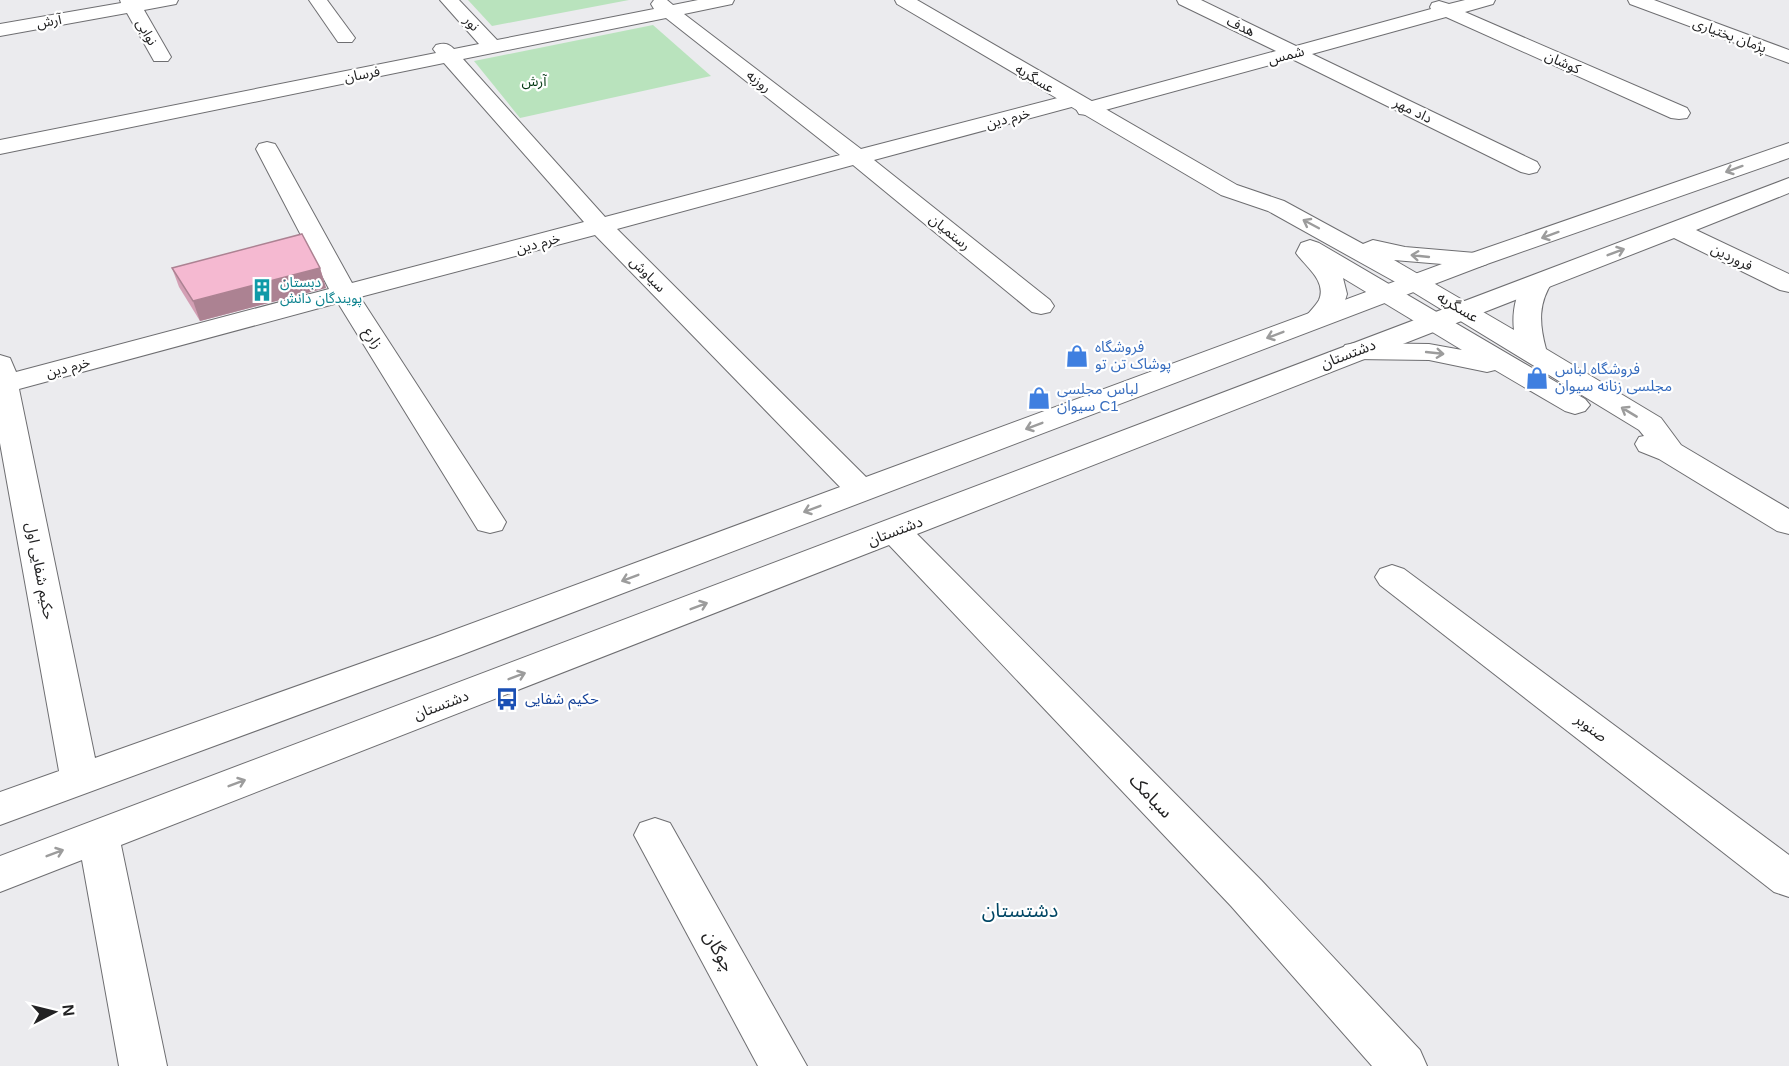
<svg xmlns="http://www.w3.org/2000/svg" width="1789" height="1066" font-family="Arial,'Noto Sans Arabic',sans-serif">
<rect width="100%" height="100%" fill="#ebebee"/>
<!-- green -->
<g fill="#b9e3bd">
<path d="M468,0H629L492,26Z"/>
<path d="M653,25L711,76L520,118L474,61Z"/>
</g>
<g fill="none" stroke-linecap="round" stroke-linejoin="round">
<!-- minor casing -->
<g stroke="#6e6e71" stroke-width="2">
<g id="minor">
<path d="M120,0H178L176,4L144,10L171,57L168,61H154L127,13L0,36V24L121,3Z"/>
<path d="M309,0H327L355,38L352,42H338Z"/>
<path d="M440,0H459L497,40L654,9L651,4L654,0H667L673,5L698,0H734L732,4L684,14L861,149L1073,94L1080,96L1084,100L1081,104L1276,51L1179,4L1177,0H1201L1296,46L1431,9L1430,7L1432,3L1439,1L1449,4L1465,0H1495L1493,4L1465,12L1687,108L1690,113L1687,118L1679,119L1671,118L1446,17L1312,54L1537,162L1540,167L1537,172L1529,174L1521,172L1292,59L1087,115L1079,114L1076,109L1079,105L874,160L1050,300L1054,306L1050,312L1041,314L1032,312L853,165L617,229L866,477L1469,254L1789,143V158L1487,264L461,655L0,825V792L59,771L0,443V355L10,358L16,372L329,289L256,149L259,144L267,142L275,144L278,149L352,283L584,222L444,63L0,154V140L436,53L433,49L436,45C444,43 448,43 454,49L479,44ZM666,18L840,155L605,217L463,59ZM595,235L840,487L435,637L95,758L19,389L338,303L478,530L490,533L502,530L506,522L360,297Z"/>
<path d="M1628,0H1654L1789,50V63L1630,4Z"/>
<path d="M1789,178V193L1696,230L1789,274V292L1780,290L1674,238L917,534L1261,880L1420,1050L1427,1066H1372L1231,906L889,545L121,845L167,1066H119L82,860L0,892V856Z"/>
<path d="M1392,565L1404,569L1789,855V897L1774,892L1380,585L1375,577L1380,569Z"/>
<path d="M655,818L670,823L807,1066H758L634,835L640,823Z"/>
</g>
</g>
<!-- major casing -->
<g stroke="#6e6e71" stroke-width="2">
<g id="major">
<path d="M895,0H917L1237,185L1284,201L1363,244L1373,240L1405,247L1487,254L1491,259L1487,264L1478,267L1394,260L1514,330C1511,307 1519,268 1549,275L1553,281C1538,303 1539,323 1546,349L1661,418L1681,445L1789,509V534L1777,531L1659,459L1639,451L1635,444L1639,437L1644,436L1639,430L1408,289L1268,211L1221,195L897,4Z"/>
<path d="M1310,240L1319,243L1585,399L1590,405L1585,411L1575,414L1565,411L1495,370L1487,372L1429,360L1355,359L1345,357L1341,351L1345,345L1355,343L1429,344L1462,350L1343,278L1347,294C1342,313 1328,331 1307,326L1303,320C1308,313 1315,307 1319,300C1327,281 1306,267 1296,253L1301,243Z"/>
</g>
</g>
<!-- minor -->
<use href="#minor" fill="#fff" fill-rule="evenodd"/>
<!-- major -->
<use href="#major" fill="#fff" fill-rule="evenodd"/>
</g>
<!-- wall -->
<path fill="#d39fb4" d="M172,268H320L326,288L200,321L179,287Z"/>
<!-- shaded-wall -->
<path fill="#ac8292" d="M320,268L326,288L200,321L193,301Z"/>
<!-- building -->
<path fill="#f5b9d1" stroke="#ac8292" stroke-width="1.5" d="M302,234L320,268L193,301L172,268Z"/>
<!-- one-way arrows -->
<defs><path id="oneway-shaft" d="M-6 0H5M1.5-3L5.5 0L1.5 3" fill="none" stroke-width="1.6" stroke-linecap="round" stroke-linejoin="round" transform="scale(1.5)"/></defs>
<g stroke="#9c9c9c">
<use href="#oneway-shaft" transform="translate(1734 169) rotate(160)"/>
<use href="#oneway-shaft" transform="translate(1311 224) rotate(-152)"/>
<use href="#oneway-shaft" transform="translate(1550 235) rotate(160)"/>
<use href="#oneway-shaft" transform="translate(1616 252) rotate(-21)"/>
<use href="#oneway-shaft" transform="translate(1420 256) rotate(-174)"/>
<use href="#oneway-shaft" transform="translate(1275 335) rotate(159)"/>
<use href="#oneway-shaft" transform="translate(1435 353) rotate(6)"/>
<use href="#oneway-shaft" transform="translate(1629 412) rotate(-149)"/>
<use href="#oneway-shaft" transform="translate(1034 426) rotate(159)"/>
<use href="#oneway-shaft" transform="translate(812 509) rotate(159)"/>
<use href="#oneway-shaft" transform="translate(630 578) rotate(159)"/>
<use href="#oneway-shaft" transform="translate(699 606) rotate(-21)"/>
<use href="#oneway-shaft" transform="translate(517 676) rotate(-21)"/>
<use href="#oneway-shaft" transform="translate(237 783) rotate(-21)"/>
<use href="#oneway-shaft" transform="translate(55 853) rotate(-21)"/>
</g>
<!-- icons -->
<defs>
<g id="building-bare" transform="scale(1.8)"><path d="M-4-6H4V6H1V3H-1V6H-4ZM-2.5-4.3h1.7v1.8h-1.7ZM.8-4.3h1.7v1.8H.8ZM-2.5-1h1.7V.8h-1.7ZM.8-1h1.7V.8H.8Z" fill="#0f9aa8" stroke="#fff" stroke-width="2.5" paint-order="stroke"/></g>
<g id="shop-bare" transform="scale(1.8)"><path d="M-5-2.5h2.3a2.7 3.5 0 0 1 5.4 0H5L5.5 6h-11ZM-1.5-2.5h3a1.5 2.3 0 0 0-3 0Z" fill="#3f7fe0" stroke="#fff" stroke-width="2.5" paint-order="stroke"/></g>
<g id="bus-bare" transform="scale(1.8)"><path d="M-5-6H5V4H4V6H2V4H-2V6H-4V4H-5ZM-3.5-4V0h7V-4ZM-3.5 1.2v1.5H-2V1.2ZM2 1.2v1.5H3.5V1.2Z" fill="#1a4fb4" stroke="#fff" stroke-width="2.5" paint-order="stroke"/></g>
</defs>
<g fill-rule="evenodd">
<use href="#building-bare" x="262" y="290"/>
<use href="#shop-bare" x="1077" y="356"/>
<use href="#shop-bare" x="1537" y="378"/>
<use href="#shop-bare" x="1039" y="398"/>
<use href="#bus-bare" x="507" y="699"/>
</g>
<g text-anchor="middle" stroke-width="4.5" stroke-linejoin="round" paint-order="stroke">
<!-- far-street labels -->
<g font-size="14" fill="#222223" stroke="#fff">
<text transform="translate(49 21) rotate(-10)" y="5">آرش</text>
<text transform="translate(472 23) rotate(47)" y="5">نور</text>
<text transform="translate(1241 26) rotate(25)" y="5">هدف</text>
<text transform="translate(147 32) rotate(60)" y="5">نوابی</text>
<text transform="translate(1730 35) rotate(20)" y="5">پژمان بختیاری</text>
<text transform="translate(1286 55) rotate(-15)" y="5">شمس</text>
<text transform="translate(1563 62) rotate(24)" y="5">کوشان</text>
<text transform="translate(362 74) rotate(-11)" y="5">فرسان</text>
<text transform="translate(1035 78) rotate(31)" y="5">عسگریه</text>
<text transform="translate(759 81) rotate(38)" y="5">روزبه</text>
<text transform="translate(1413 110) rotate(26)" y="5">داد مهر</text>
<text transform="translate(1008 118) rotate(-15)" y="5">خرم دین</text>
<text transform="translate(950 232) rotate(39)" y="5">رستمیان</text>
<text transform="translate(538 243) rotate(-15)" y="5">خرم دین</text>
<text transform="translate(1732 257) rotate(26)" y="5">فروردین</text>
<text transform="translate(648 274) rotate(45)" y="5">سیاوش</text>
<text transform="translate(68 367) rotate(-15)" y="5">خرم دین</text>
</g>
<!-- far-park labels -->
<g font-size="14" fill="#033812" stroke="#fff">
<text x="534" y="86">آرش</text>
</g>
<!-- far-culture labels -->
<g font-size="14" fill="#0d838f" stroke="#fff" text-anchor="start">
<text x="280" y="287">دبستان<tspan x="280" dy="16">پویندگان دانش</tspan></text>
</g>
<!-- street labels -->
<g font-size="15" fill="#222223" stroke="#fff">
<text transform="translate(1458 307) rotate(31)" y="5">عسگریه</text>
<text transform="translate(373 338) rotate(57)" y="5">زارع</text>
<text transform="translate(1348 354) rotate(-21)" y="5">دشتستان</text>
<text transform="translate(895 531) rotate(-21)" y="5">دشتستان</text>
<text transform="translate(40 571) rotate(79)" y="5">حکیم شفایی اول</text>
<text transform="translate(441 705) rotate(-21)" y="5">دشتستان</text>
<text transform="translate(1591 728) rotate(37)" y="5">صنوبر</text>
</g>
<!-- shop labels -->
<g font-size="15" fill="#366cbe" stroke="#fff" text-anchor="start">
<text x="1095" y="352">فروشگاه<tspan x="1095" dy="17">پوشاک تن تو</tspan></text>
<text x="1555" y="374">فروشگاه لباس<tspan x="1555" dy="17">مجلسی زنانه سیوان</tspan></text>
<text x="1057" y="394">لباس مجلسی<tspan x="1057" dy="17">سیوان C1</tspan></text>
</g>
<!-- transit labels -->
<g font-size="15" fill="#164399" stroke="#fff" text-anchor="start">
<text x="525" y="704">حکیم شفایی</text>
</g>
<!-- near-street labels -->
<g font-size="18" fill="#222223" stroke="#fff">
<text transform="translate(1151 796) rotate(46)" y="6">سیامک</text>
<text transform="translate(719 951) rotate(61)" y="6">چوگان</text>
</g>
<!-- near-neighbourhood labels -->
<g font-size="20" fill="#004664" stroke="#fff">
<text x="1020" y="917">دشتستان</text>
</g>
</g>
<!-- north arrow -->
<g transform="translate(54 1012) rotate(83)" stroke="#ffffff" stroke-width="4.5" paint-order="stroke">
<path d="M0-4.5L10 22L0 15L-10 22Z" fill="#222223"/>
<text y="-9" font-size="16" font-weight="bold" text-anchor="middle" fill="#222223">N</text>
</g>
</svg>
